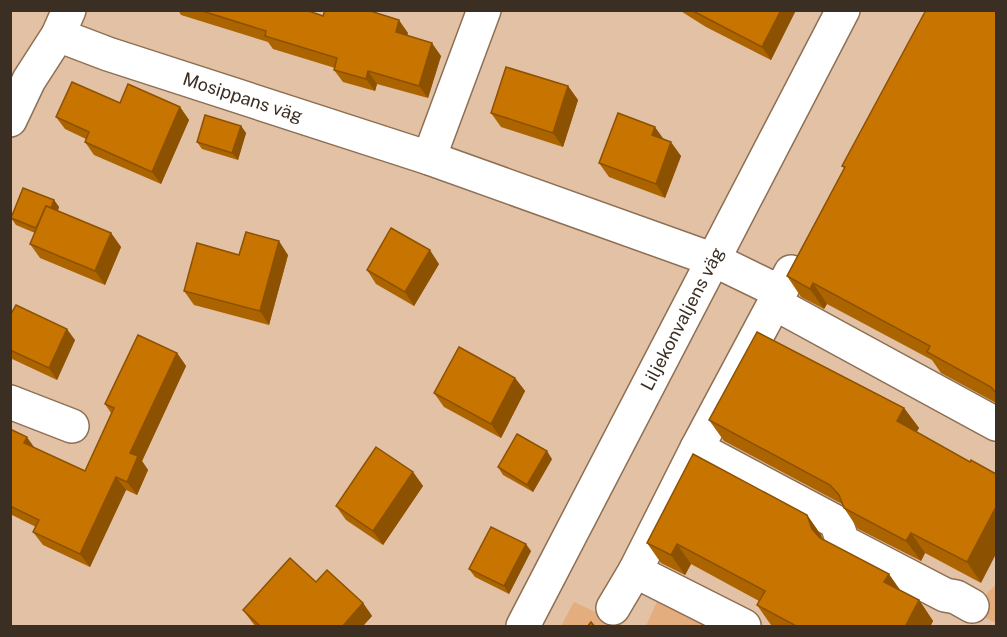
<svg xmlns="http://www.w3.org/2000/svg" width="1007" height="637" font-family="'Public Sans',sans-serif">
<rect width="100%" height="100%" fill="#e3c1a5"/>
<!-- grass -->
<g fill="#e3ad7d">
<path d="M996,585V623L975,612L988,592Z"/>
<path d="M660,595L719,626H646Z"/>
<path d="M574,602L625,626H561Z"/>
</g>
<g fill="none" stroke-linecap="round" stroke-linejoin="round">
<!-- minor casing -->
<g stroke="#8d6f54" stroke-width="36">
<g id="minor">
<path id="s1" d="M58,35L108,54L429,158L714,260L780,292"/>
<path d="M10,120L29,80L58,35L69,10"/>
<path d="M429,158L484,10"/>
<path d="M774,303L996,424"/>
<path d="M10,402L72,426"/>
<path d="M697,448L836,522L843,542L945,595L956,597L972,606"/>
<path d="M635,571L744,626"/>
<path d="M613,608L635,571L697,448L791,272"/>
<path id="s2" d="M523,626L843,10"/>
</g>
</g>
<!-- minor -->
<use href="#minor" stroke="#fff" stroke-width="33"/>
</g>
<!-- wall -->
<g fill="#ac6401">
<path d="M178,10H306L323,16L408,33L407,36L441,56L428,98L377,84L375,91L343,82L334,70L335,68L273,49L268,42L181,15Z"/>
<path d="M679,10H796L771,60L706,27Z"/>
<path d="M996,10V403L941,373L932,360L827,304L824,309L801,297L787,276L844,168L842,166Z"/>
<path d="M568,86L578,100L563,147L501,127L491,113Z"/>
<path d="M120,103L180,107L189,120L161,184L94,155L85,142L86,139L65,129L56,117Z"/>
<path d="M241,126L246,133L238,160L202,149L197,142Z"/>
<path d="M664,139L681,156L665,198L609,177L599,163Z"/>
<path d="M54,200L59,207L58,211L111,233L121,247L105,285L40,258L30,244L35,233L16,225L11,218Z"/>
<path d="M239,255H288L269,325L194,305L184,291Z"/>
<path d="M439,264L414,306L376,284L367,270Z"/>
<path d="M10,316L75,340L57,380L10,358Z"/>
<path d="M177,353L186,366L142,461L148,470L137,495L126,490L90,567L43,545L33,532L36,527L10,514V429L35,448L85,471L111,413L105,404Z"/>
<path d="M515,378L525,391L501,438L444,407L434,393Z"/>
<path d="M904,408L919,428L916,432L981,583L925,553L921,561L858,529L844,508L842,504L724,441L709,420Z"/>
<path d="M552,459L533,492L503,475L498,467Z"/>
<path d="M413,472L423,486L383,545L346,520L336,506Z"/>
<path d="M807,515L821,535L822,540L900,590L919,600L933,621L930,627H774L771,625L757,605L759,601L691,564L685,575L661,563L647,543Z"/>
<path d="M531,551L509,594L475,577L469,569Z"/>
<path d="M316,582L363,603L372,616L362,627H256L252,622L243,610Z"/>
</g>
<!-- shaded-wall -->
<g fill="#8c5101">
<path d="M781,10H796L771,60L762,47Z"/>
<path d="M399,20L408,33L404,45L396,32Z"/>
<path d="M432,43L441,56L428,98L419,86Z"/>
<path d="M368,71L377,84L375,91L366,79Z"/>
<path d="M568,86L578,100L563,147L553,133Z"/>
<path d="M180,107L189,120L161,184L152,172Z"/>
<path d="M241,126L246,133L238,160L232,153Z"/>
<path d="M655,127L665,141L652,135Z"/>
<path d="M671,142L681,156L665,198L656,184Z"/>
<path d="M54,200L59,207L47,238L42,230Z"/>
<path d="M111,233L121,247L105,285L95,271Z"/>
<path d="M279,241L288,255L269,325L260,311Z"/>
<path d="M430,250L439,264L414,306L405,292Z"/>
<path d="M813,283L827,304L824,309L810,289Z"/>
<path d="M67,329L75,340L57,380L49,368Z"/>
<path d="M177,353L186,366L142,461L148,470L137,495L127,482L130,453Z"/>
<path d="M515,378L525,391L501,438L491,424Z"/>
<path d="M904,408L919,428L911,442L897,421Z"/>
<path d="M27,437L36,450L24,443Z"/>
<path d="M547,451L552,459L533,492L527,485Z"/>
<path d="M413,472L423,486L383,545L373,531Z"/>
<path d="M116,477L126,490L90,567L80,554Z"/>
<path d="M996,507V554L981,583L967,562Z"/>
<path d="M807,515L821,535L826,549L812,529Z"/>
<path d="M911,533L925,553L921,561L906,541Z"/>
<path d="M526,544L531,551L509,594L504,586Z"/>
<path d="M677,544L691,564L685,575L671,555Z"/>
<path d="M889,574L903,594L884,582Z"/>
<path d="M919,600L933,621L930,627H905Z"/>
<path d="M363,603L372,616L362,627H342Z"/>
</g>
<!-- building -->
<g fill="#c87401" stroke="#8c5101" stroke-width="1.5">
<path d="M199,10H306L323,16L325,10H367L399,20L396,32L432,43L419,86L368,71L366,79L334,70L337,58L265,36L266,31Z"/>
<path d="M691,10H781L762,47Z"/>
<path d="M926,10H996V393L991,387L927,352L930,346L813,283L810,289L787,276L845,167L842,166Z"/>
<path d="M506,67L568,86L553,133L491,113Z"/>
<path d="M72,82L120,103L128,84L180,107L152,172L85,142L89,132L56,117Z"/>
<path d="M618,113L655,127L652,135L671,142L656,184L599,163Z"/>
<path d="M205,115L241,126L232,153L197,142Z"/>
<path d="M23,188L54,200L51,208L46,206L36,228L11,218Z"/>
<path d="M46,206L111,233L95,271L30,244Z"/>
<path d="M391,228L430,250L405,292L367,270Z"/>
<path d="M246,232L279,241L260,311L184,291L197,243L239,255Z"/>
<path d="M16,305L67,329L49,368L10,350V316Z"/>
<path d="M757,332L904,408L897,421L970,462L971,460L996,474V507L967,562L911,533L906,541L844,508L839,495L830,485L709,420Z"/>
<path d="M138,335L177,353L130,453L138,456L127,482L116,477L80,554L33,532L39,520L10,506V429L27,437L24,443L85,471L114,408L105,404Z"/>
<path d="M459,347L515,378L491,424L434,393Z"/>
<path d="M517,434L547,451L527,485L498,467Z"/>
<path d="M376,447L413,472L373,531L336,506Z"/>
<path d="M693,454L807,515L812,529L820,538L889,574L884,582L919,600L905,627H798L757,605L765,591L677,544L671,555L647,543Z"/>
<path d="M491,527L526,544L504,586L469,569Z"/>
<path d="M290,558L316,582L327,570L363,603L342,627H261L243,610Z"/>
<path d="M591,622L595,627H587Z"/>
</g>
<g text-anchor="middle" stroke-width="4.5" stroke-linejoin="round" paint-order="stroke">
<!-- street labels -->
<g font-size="18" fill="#3b2e23" stroke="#e3c1a5">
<text dy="6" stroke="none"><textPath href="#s1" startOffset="195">Mosippans väg</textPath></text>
<text dy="6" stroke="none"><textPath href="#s2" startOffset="346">Liljekonvaljens väg</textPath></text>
</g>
</g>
<!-- border -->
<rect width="1007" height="637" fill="none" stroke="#3b2e23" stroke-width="24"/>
</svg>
